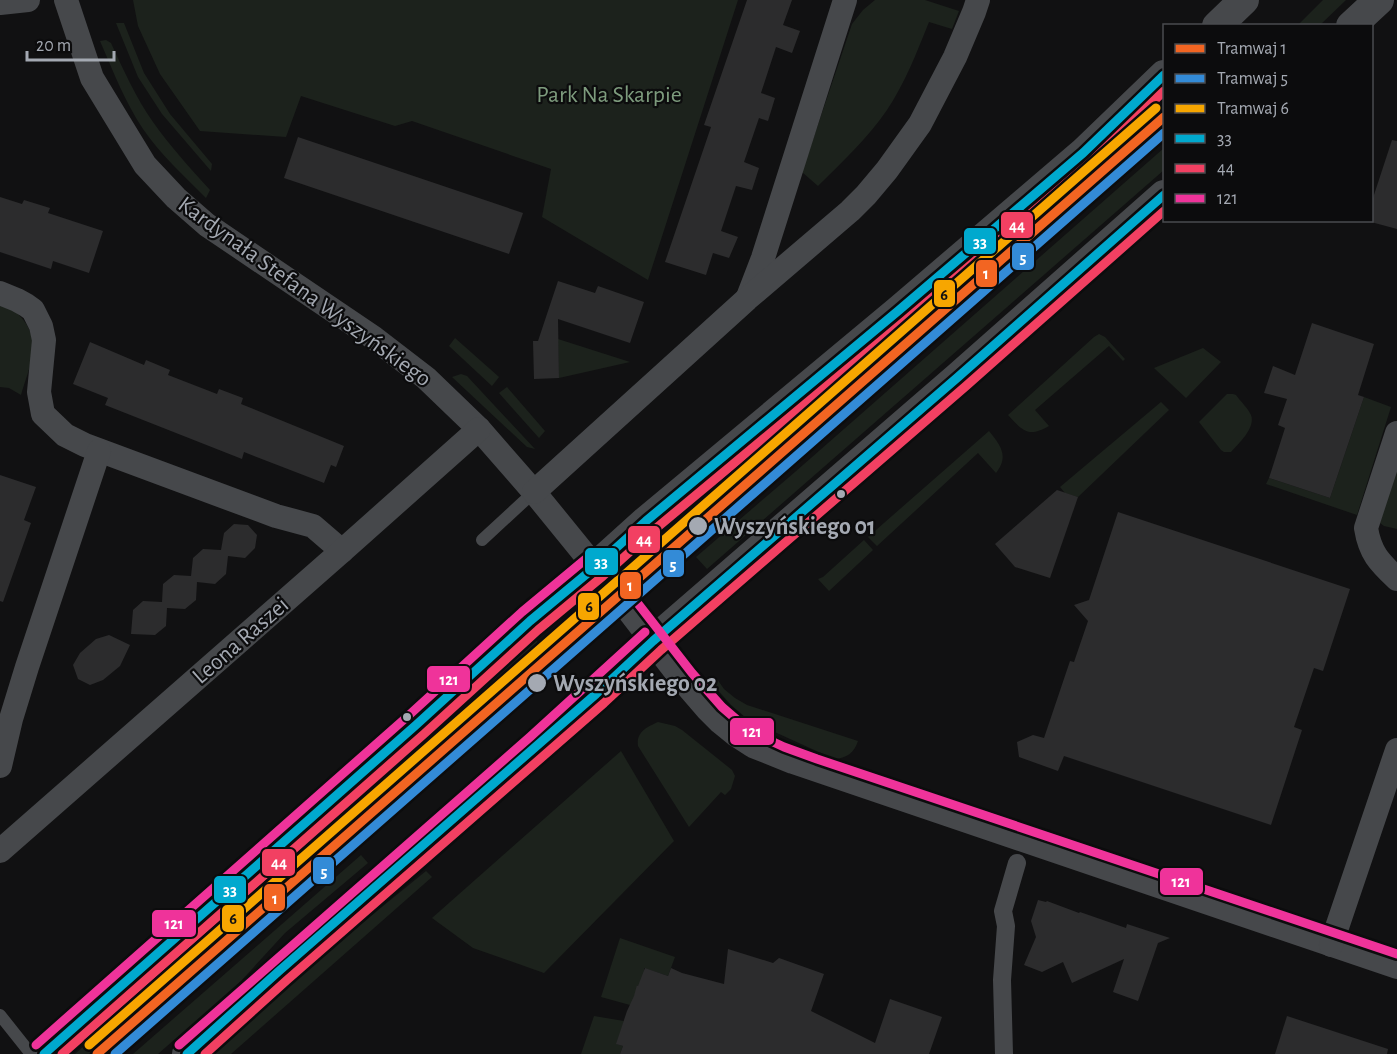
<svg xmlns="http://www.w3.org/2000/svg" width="1397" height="1054" font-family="'Alegreya Sans',sans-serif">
<rect width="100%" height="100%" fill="#111112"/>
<!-- green -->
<g fill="#1c221c">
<path d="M133,0H738L648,280L542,217L551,169L412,121L395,126L301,96L286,137L200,131L160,74L138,26Z"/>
<path d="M875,0H925L959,11L952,29L929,22C917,52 905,83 887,110C868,138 842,162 818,186L802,172L852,24L863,10Z"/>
<path d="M1323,0H1346L1320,25H1298Z"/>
<path d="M116,23H124L144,73L170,114L212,164L211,171L162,114L138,77Z"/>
<path d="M106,40L111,43C123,69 136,98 153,122C170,146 190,168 210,190L206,198C184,176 161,155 143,129C125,102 113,71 100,41Z"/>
<path d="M1164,103V109L805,426L800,419L839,385L908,318L1062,190Z"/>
<path d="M1164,148V170L707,569L696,557L795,472Z"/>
<path d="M0,301C6,305 14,309 19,315C44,340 29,367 21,395L9,388L0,387Z"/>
<path d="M1099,334L1105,337L1125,359L1123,361L1109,346L1035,410L1049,426C1028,438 1023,431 1008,415L1094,337Z"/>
<path d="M455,338L499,377L492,386L449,346Z"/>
<path d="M558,339L630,362L559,378Z"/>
<path d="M1203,348L1221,362L1186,398L1154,368Z"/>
<path d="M461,374L467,376L535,449L527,447L452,377Z"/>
<path d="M507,387L545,431L539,438L499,393Z"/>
<path d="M1227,394H1233L1236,395C1240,401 1248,408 1251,415C1256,428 1238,444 1231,452H1224L1221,450L1199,422Z"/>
<path d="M1364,397L1391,407L1357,515L1266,484L1269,478L1330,498Z"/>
<path d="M1161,402L1169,410L1078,497L1065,493L1060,487Z"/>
<path d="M989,431C1001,446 1009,456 996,473L978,453L877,546L868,537Z"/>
<path d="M1397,463V529L1384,526L1380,523Z"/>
<path d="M864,540L873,550L829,591L818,579L823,577Z"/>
<path d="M536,640L547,652L89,1054H75L274,878Z"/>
<path d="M711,678L717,679L724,689L735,698L747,705L858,741C854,753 847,758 834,759L759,725L745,717L731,705L708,679Z"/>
<path d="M658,722L675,726L682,730L732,770L735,776L731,789L725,795L721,792L689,827L638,746C636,732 647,727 658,722Z"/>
<path d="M621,751L674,841L544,973L473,948L432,918Z"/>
<path d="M361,855L368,863L285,933L241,981L158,1054H133Z"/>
<path d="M426,871L432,877L231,1054H211L329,950Z"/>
<path d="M620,938L675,957L668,976L644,968V988L637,985V988L643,990L630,1005L601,997Z"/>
<path d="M594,1016L624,1021L617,1044L623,1046L620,1054H581Z"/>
</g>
<!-- building -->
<g fill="#2c2c2d">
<path d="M747,0H792L783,25L800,31L792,53L776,47L761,93L775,98L768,121L759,118L744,162L759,168L752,190L736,186L721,231L738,237L729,258L713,253L706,275L665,262L711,127L704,125Z"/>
<path d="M298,137L523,213L509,254L284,178Z"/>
<path d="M1392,140L1397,141V229L1371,222V204Z"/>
<path d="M0,197L22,204L24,200L50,208L48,213L103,231L89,273L53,261L51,269L0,252Z"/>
<path d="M558,281L595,293L598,286L644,302L630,343L558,319L559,378L534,379L533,341H538Z"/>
<path d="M1312,323L1374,344L1358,395L1364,397L1330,498L1269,478L1285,428L1278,425L1287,399L1264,393L1273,366L1295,375Z"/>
<path d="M90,342L144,365L146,360L170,370L168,375L217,394L219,389L243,398L241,404L344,446L336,467L331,465L324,483L244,452L242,459L105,405L108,398L73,384Z"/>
<path d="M0,475L36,487L24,520L31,523L3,602L0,601Z"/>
<path d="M1057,490L1078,497L1050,578L1015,567L995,544Z"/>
<path d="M1118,512L1350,589L1323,671L1314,668L1294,727L1302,730L1271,825L1064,756L1058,771L1019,757L1017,742L1033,735L1044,738L1070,661L1074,662L1088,621L1074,605L1089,600Z"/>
<path d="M234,524L248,525L257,535L255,548L245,558L228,556L226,574L215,584L197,582L196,600L185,609L167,608L166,626L155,635L131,634L133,610L143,601L162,602L163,584L174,575L191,576L193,558L203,549L221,550L224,533Z"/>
<path d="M109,635L130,645L120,666L103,680L90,685L78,679L73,665L80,653L96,639Z"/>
<path d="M1038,900L1046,902L1047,901L1079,913L1080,912L1126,928L1127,924L1170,938L1158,943L1138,1001L1113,992L1124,959L1072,983L1063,962L1042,972L1024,965L1036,937L1031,921Z"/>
<path d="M728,949L773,963L779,958L824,974L811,1011L875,1043L890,999L942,1017L929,1054H620L623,1046L616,1044L627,1011L634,996L637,985L638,986L645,968L668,976L671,968L682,973L724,984Z"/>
<path d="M1287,1016L1388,1049L1387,1054H1275Z"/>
</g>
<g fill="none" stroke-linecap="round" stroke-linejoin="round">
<!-- service -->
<g stroke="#46484b" stroke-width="12">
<path d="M482,540L534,492"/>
<path d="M0,1015L31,1054"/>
</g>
<!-- pedestrian -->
<path stroke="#46484b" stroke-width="18" d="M1004,1054L1002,980L1006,926L1003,911L1017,863"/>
<!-- minor -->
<g stroke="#46484b" stroke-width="24">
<path d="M66,0L92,78L145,165L176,198L207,225L374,338L426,378L479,429L534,492L595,567L682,680L707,709L720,722L736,735L753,746L793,762L1397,967"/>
<path d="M0,3L28,0"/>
<path d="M0,293L17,300L26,305L33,310L41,326L44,340L39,392L43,414L65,435L85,445L276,516L313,526L342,551"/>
<path d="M748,297L763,258L845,0"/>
<path d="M1397,433L1366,528C1370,553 1379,562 1397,579"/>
<path d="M534,492L747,299L850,211L866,195L887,170L920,124L955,57L974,12L978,0"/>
<path d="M0,766L11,719L27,667L99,451"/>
<path d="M0,851L342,551L479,429"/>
<path d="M1331,945L1397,750"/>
</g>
<!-- tertiary -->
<g stroke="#46484b" stroke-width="30">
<path d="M1217,26L1244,0"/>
<path d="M1351,26L1379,0"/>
<path d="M44,1054L416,725L530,621L595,567L646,521L898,311L1083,153L1164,75"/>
<path d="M187,1054L279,971L596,694L653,641L958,377L1164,195"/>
</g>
<!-- bus-1 casing -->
<g stroke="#0c0c0d" stroke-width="14">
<g id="bus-1">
<path d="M44,1054L416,725L530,621L595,567L646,521L898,311L1083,153L1164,75"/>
<path d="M187,1054L279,971L596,694L653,641L958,377L1164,195"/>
</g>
</g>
<!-- bus-2 casing -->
<g stroke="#0c0c0d" stroke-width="14">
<g id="bus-2">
<path d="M62,1054L424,734L538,630L603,576L654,530L906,320L1091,162L1164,91"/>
<path d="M205,1054L287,980L604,703L661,650L966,386L1164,211"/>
</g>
</g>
<!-- bus-3 casing -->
<g stroke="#0c0c0d" stroke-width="14">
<g id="bus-3">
<path d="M604,560L692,673L722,707L744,726L756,734L784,747L817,759L1397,954"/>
<path d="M36,1045L408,716L522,612L587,558"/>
<path d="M179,1045L530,737L645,632"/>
</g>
</g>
<!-- bus-1 -->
<use href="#bus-1" stroke="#00a9ce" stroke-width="9"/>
<!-- bus-2 -->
<use href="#bus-2" stroke="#f24062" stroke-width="9"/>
<!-- bus-3 -->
<use href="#bus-3" stroke="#ef339a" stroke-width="9"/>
<!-- tram-1 casing -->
<g stroke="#0c0c0d" stroke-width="14">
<path id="tram-1" d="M97,1054L1164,117"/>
</g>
<!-- tram-2 casing -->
<g stroke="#0c0c0d" stroke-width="14">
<path id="tram-2" d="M115,1054L1164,133"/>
</g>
<!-- tram-3 casing -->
<g stroke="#0c0c0d" stroke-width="14">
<path id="tram-3" d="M89,1045L1156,108"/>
</g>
<!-- tram-1 -->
<use href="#tram-1" stroke="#f26522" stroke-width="9"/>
<!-- tram-2 -->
<use href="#tram-2" stroke="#338bd7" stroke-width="9"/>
<!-- tram-3 -->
<use href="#tram-3" stroke="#f7a600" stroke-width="9"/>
</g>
<!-- markers -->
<g fill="#a4a9b2" stroke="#0c0c0d" stroke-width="2">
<circle cx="841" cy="494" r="5"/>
<circle cx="698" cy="526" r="10"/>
<circle cx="537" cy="683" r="10"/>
<circle cx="407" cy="717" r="5"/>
</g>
<g text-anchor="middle" stroke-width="4.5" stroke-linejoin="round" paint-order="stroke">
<!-- park labels -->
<g font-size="24" fill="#7d9b7d" stroke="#0c0c0d">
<text x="609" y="102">Park Na Skarpie</text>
</g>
<!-- street labels -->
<g font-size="24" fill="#a4a9b2" stroke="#0c0c0d">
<text transform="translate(305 291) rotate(36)" y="8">Kardynała Stefana Wyszyńskiego</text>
<text transform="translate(240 640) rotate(-41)" y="8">Leona Raszei</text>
</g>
<!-- stop labels -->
<g font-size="24" font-weight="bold" fill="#a4a9b2" stroke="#0c0c0d" text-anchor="start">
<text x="714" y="534">Wyszyńskiego 01</text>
<text x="553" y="691">Wyszyńskiego 02</text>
</g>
</g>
<g stroke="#0c0c0d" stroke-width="2">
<rect x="1000" y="211" width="34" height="28" rx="6" fill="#f24062"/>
<rect x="963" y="227" width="34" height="28" rx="6" fill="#00a9ce"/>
<rect x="1011" y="242" width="24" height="29" rx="6" fill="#338bd7"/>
<rect x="975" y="259" width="23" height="29" rx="6" fill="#f26522"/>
<rect x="933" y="279" width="23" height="29" rx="6" fill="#f7a600"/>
<rect x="627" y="525" width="34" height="29" rx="6" fill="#f24062"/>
<rect x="584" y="547" width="35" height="29" rx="6" fill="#00a9ce"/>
<rect x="662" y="549" width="23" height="29" rx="6" fill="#338bd7"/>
<rect x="619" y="571" width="23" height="29" rx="6" fill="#f26522"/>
<rect x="577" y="592" width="23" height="29" rx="6" fill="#f7a600"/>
<rect x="426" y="665" width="45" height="28" rx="6" fill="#ef339a"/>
<rect x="729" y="717" width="46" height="29" rx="6" fill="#ef339a"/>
<rect x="261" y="848" width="35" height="29" rx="6" fill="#f24062"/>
<rect x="312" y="856" width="23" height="29" rx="6" fill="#338bd7"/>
<rect x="1159" y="867" width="45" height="29" rx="6" fill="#ef339a"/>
<rect x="213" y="875" width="34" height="29" rx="6" fill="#00a9ce"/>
<rect x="263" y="883" width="23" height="29" rx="6" fill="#f26522"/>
<rect x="221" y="904" width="24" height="29" rx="6" fill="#f7a600"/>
<rect x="151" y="909" width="46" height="29" rx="6" fill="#ef339a"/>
</g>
<g font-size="16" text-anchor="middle" font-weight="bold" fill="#fff">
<text x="1017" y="231">44</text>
<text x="980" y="247">33</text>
<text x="1023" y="263">5</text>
<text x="986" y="279">1</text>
<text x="644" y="545">44</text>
<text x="601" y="567">33</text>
<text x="673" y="570">5</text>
<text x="630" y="591">1</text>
<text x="449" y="685">121</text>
<text x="752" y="737">121</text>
<text x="279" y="868">44</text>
<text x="324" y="877">5</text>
<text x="1181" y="887">121</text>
<text x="230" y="895">33</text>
<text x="275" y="904">1</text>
<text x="174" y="929">121</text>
</g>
<g font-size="16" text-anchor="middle" font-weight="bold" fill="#111">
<text x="944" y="300">6</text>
<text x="589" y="612">6</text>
<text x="233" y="924">6</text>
</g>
<!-- legend -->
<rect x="1163" y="24" width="210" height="198" fill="#0c0c0d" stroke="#494b4f" stroke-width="1.5"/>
<rect x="1175" y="44" width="30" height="9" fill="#f26522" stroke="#494b4f" stroke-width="1.5"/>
<text x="1217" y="54" font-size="18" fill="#a4a9b2">Tramwaj 1</text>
<rect x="1175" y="74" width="30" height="9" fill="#338bd7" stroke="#494b4f" stroke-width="1.5"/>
<text x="1217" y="84" font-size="18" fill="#a4a9b2">Tramwaj 5</text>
<rect x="1175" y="104" width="30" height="9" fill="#f7a600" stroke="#494b4f" stroke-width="1.5"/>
<text x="1217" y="114" font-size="18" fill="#a4a9b2">Tramwaj 6</text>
<rect x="1175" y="134" width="30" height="9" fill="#00a9ce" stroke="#494b4f" stroke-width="1.5"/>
<text x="1217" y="144" font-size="18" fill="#a4a9b2">33</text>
<rect x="1175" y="164" width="30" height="9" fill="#f24062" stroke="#494b4f" stroke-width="1.5"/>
<text x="1217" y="174" font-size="18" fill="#a4a9b2">44</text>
<rect x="1175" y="194" width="30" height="9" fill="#ef339a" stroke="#494b4f" stroke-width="1.5"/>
<text x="1217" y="204" font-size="18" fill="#a4a9b2">121</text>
<!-- scale -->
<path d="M27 51v9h87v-9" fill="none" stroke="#a4a9b2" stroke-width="3"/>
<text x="36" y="51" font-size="18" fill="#a4a9b2" stroke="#0c0c0d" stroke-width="4.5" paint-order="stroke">20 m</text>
</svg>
